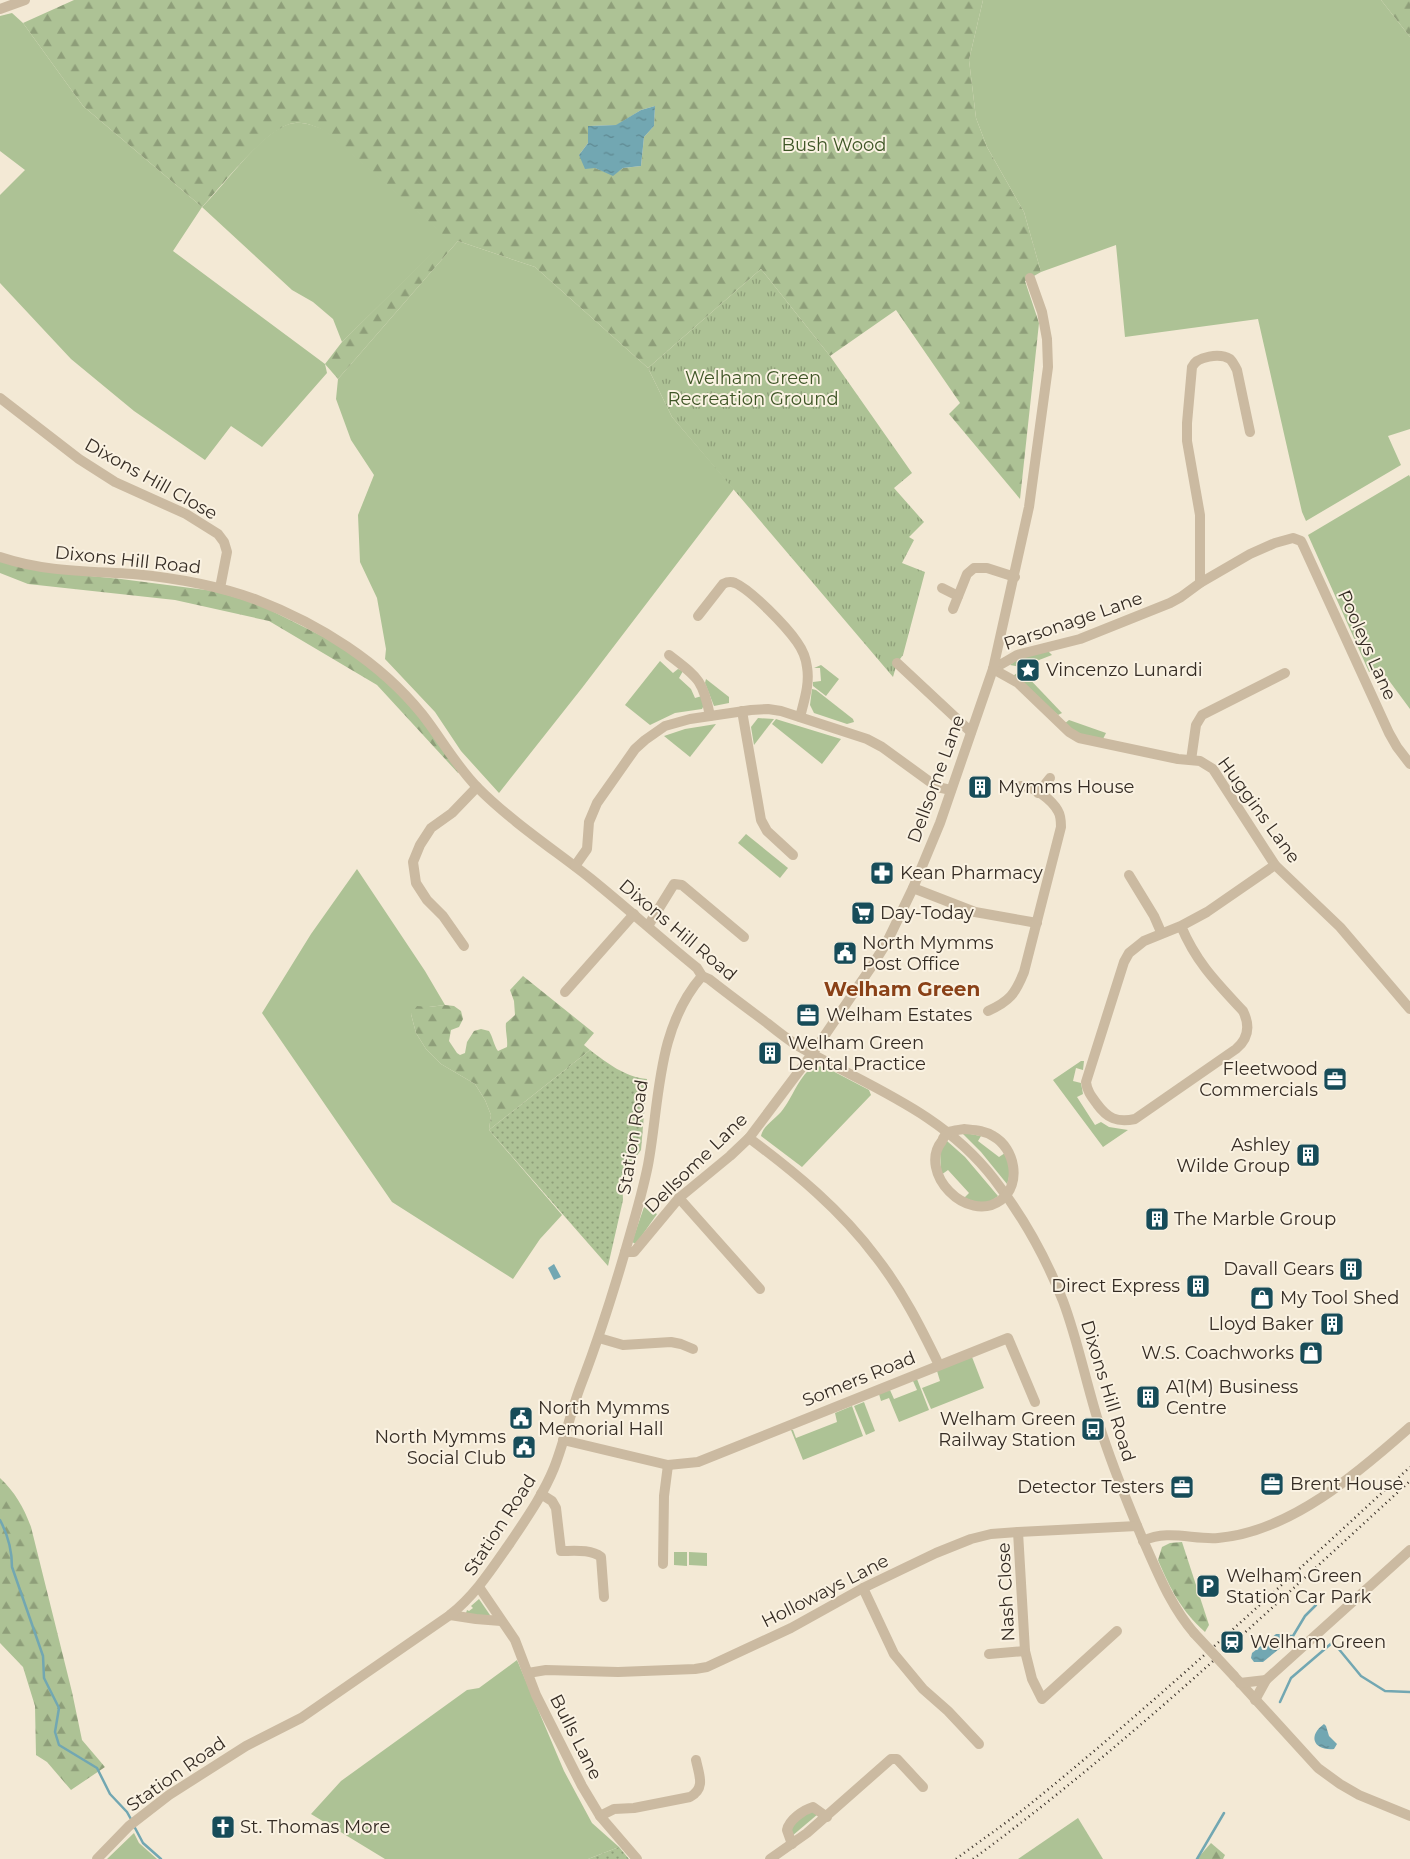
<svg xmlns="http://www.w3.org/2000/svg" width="1410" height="1859" font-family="Montserrat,sans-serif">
<defs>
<pattern id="forest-firs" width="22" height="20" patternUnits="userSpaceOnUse" patternTransform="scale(1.25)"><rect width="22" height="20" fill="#adc295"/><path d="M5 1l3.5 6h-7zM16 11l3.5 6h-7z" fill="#8e9e79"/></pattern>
<pattern id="park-tufts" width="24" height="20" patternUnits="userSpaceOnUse" patternTransform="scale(1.25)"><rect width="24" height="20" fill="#adc295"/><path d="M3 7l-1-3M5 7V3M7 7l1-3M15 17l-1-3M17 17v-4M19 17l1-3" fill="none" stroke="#8e9e79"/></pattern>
<pattern id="garden-dots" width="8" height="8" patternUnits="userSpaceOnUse" patternTransform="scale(1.25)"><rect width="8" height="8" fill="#adc295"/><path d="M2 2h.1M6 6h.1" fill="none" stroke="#8e9e79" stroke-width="1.8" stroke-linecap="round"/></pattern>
<pattern id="water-ripples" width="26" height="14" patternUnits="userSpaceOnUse" patternTransform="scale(1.25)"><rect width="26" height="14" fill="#72a7b2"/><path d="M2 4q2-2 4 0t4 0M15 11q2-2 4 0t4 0" fill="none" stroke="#5e8891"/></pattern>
</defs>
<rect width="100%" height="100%" fill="#f3e9d5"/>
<!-- grass -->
<g fill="#adc295">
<path d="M983,0H1381L1410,37V429L1388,436L1401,465L1306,521L1302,512L1292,469L1258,319L1125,337L1116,245L1041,272L1024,212L987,147L976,118L969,60Z"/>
<path d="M12,13L23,23L83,106L202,207C225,186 265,125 295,123C306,122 316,127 325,130L448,238L342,342L333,319L313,302L292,290L202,207L173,251L325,364L327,373L262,447L231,426L205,460L134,411L71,359L0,283V195L25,170L0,151V16Z"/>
<path d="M458,241L535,267L648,368L672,417L734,489L582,688L499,793L461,751L435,712L385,659L386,649L377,598L360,562L358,515L374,475L351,440L336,399L338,379Z"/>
<path d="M1409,475L1410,477V709L1379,667L1369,672L1308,535Z"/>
<path d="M1048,651L1052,655L1021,667L1010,665L1018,659Z"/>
<path d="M660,661L673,673L678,669L683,671L679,678L691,689L695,698L702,696L704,705L702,709L675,713L650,725L625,705Z"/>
<path d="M821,665L839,679L826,696L813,686V682L821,681L820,668H814Z"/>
<path d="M1021,670L1062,713L1058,715L1013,676Z"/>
<path d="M706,679L729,697V703L714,706L705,683Z"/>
<path d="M812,689L816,690L853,719L854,722L847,724L814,713L810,705Z"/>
<path d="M758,718L774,719L754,745L751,727Z"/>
<path d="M776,719L779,720L841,739L822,764L772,724Z"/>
<path d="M1069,720L1106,733L1102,741L1078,733L1064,724Z"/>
<path d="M716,724L690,757L664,736L685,729Z"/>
<path d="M746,834L788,868L780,878L738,843Z"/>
<path d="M357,869L425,971L445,1005L429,1007L411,1014L416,1033L426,1049L441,1064L475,1084L485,1100L491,1115L489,1130L562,1215L540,1239L513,1279L392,1202L262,1013L311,934Z"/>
<path d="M1081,1061H1084L1083,1070L1076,1068L1073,1081L1081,1083L1083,1094L1077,1097L1095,1125L1101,1122L1109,1127L1128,1130L1103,1147L1053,1080Z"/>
<path d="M815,1066L825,1067L869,1090L871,1095L802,1167L761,1136C763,1126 774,1120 781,1112C793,1098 799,1074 815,1066Z"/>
<path d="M965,1133L981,1136L978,1141L999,1157L1005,1153C1010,1162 1011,1175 1007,1184L981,1152L963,1134Z"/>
<path d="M947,1141L965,1157L998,1196L986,1205L964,1198L969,1193L948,1170L941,1175L940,1147Z"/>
<path d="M644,1207L657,1214L636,1244L632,1242Z"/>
<path d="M972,1357L984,1388L931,1409L922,1388L940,1381L937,1371Z"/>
<path d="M917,1379L929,1410L899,1422L889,1398L881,1401L879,1394L890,1390L894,1399L917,1390L913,1381Z"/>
<path d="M864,1402L875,1431L866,1435L854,1406Z"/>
<path d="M852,1406L863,1436L803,1460L791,1430H793L796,1438L837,1422L835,1413Z"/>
<path d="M674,1552H687V1566L674,1565Z"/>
<path d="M689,1552L707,1553V1566L689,1565Z"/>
<path d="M479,1599L490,1615L489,1617L466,1613L467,1610L469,1611L473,1608L471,1606Z"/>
<path d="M517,1660L564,1771L592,1823L619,1847L588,1859H385L311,1814L341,1781L467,1690L479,1688Z"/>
<path d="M810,1810L818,1814L792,1836L791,1826Z"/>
<path d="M1078,1818L1103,1859H1018Z"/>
<path d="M134,1833L139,1843L157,1859H107Z"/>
</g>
<!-- forest -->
<g fill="url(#forest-firs)" fill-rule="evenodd">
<path d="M74,0H983L969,60L976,118L987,147L1024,212L1041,272L1025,281L1039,323L1020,499L949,414L960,403L896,310L830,356L761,269L648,368L535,267L458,241L338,379L325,364L342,342L447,238L325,131C316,127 306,122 295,123C268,125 222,186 202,207L83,106L23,23ZM655,106L654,126L644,137L641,166L623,168L613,175L595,168L579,155L588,143V126L617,125L641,110Z"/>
<path d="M1381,0H1410V37Z"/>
<path d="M0,561L49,572L121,579L214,591L258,604L344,647L378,674L414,710L461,770L458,773L377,685L269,621L175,600L28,584L0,573Z"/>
<path d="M523,976L594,1033L584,1045L590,1050L489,1130L491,1115L485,1100L475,1084L441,1064L426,1049L416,1033L411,1014L417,1006L429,1007L445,1005L454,1006L461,1011L463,1019L459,1027L451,1030L449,1041L457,1053L460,1055L465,1053L467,1042L474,1031L481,1029L489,1031C493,1037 494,1046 498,1051L507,1047C508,1039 505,1031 506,1023L515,1015L514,1001L510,990Z"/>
<path d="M0,1478C15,1492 24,1508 31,1527L72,1692L82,1740L105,1767L71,1790L47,1762L36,1755L35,1706L23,1667L0,1643Z"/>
<path d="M1182,1542L1209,1625L1205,1632C1181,1611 1170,1588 1158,1560L1162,1547L1170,1543Z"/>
<path d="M1211,1843L1225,1855L1223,1859H1197Z"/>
</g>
<!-- park -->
<path fill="url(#park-tufts)" d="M761,269L830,356L912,473L894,488L924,522L909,537L914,540L902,563L925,572L903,655L897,663L893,677L672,417L648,368Z"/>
<!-- garden -->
<g fill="url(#garden-dots)">
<path d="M590,1050C607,1063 625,1077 647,1079L641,1150L622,1176L623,1200L608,1266L489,1130Z"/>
<path d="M619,1847L629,1859H588Z"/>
</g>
<!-- water -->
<g fill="url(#water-ripples)">
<path d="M655,106L654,126L644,137L641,166L623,168L613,176L595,168L585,169L579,155L588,143V126L616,125L641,110Z"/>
<path d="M554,1264L561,1277L554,1280L548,1268Z"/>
<path d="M1276,1634H1283L1286,1638L1284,1645L1263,1662H1254L1251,1658L1252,1653Z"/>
<path d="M1324,1724L1326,1726L1329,1736L1337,1744L1334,1749C1314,1751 1307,1736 1324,1724Z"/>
</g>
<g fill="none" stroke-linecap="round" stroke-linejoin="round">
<!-- stream -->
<g stroke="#72a7b2" stroke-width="2.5">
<path d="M0,1520C8,1535 12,1550 12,1567L43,1656L44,1678L59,1708L55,1732L59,1745L97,1768L110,1794L127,1812L132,1821"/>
<path d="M1285,1636H1293L1305,1616L1316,1605L1305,1590"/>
<path d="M1280,1702L1291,1678L1333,1642L1361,1676L1385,1691L1410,1692"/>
<path d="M134,1826L143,1843L161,1859"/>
<path d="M1197,1859L1224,1813"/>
</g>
<!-- minor -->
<g stroke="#cbbaa1" stroke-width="10">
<path d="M0,9L25,0"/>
<path d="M0,398L79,459L115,482L186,514L218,534L224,542L227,552L220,588"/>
<path d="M0,557C45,572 87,571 133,574C176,578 217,585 257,600C319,624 380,662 422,714C441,738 456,766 478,788C512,822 553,849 590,878C626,907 660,938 697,968L702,976L709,979C728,994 747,1008 767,1023C777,1031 787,1039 798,1046C867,1086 943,1112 994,1179C1022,1215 1046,1258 1063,1301C1078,1341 1086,1383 1099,1424C1111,1463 1127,1502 1143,1540C1158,1573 1170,1605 1194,1633"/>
<path d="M1200,583V515L1187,441V423L1192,367C1197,356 1220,353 1230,359C1233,362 1235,366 1237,370L1250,432"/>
<path d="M942,588L958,596"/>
<path d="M953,609L967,574L974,568H987L1015,577"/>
<path d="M698,616L723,584C727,582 730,581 735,583C751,590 786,626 797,642C802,649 806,658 807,667C810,684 804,701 800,717"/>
<path d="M669,655C697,677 703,679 710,716"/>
<path d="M897,663L971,732"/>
<path d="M993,669L1017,655L1080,639L1170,603L1181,597L1200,583L1250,554L1275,543L1293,538L1301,541L1303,545L1389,733L1397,747L1410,764"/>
<path d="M993,669L1018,683L1069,732L1079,738L1178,759L1200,761L1213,769L1275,865L1340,927L1410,1009"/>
<path d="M742,711L761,820L767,831L793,855"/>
<path d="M1191,760L1196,725L1202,715L1285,673"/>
<path d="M1038,793L1050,778"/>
<path d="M575,866L587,849L589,822L597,803L635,749L645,740L665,726L690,719L751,710L768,709L781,711L867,739L882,747L937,787L951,790"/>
<path d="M1129,875L1154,916L1161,932"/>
<path d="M913,888L975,912L1037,923"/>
<path d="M648,926L674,884L682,885L744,937"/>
<path d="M1181,926C1196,962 1216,982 1243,1011C1250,1025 1249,1038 1236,1049L1135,1119C1117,1123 1107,1118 1097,1104C1091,1096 1087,1091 1086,1082L1124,962L1129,953L1144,941L1181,926L1207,912L1275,865"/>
<path d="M464,946L443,916L427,900L416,883L413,862L420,845L431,828L452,813L477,787"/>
<path d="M565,992L634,914"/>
<path d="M988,1011C1010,1001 1015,994 1024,972L1061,827C1061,822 1061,816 1058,811C1052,800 1034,786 1021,786"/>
<path d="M964,1129C974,1130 984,1130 993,1136C1015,1148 1022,1184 1001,1200C967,1225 917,1172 942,1141C943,1138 946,1134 949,1132C953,1130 960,1130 964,1129Z"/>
<path d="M749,1138C796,1173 841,1210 876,1257C902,1290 921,1328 939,1365"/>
<path d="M679,1198L760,1289"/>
<path d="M625,1252H634L679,1198L730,1156L749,1138L812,1054L872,966L887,942L913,888L940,823L993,669L1029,507L1048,367L1047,339L1042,312L1030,278"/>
<path d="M599,1338L623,1345L671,1342L681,1344L693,1349"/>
<path d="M563,1440L668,1465L698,1462L1008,1338L1035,1402"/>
<path d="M541,1494L552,1501L556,1508L561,1551C574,1551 591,1549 601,1557L604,1597"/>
<path d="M1018,1532L1025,1651L1032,1679L1042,1699L1117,1631"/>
<path d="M1143,1541C1168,1529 1193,1540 1218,1538C1290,1532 1358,1473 1410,1427"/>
<path d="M663,1564L664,1496L668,1465"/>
<path d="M479,1587L515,1640L536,1695L582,1786L600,1816L637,1859"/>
<path d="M863,1588L894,1654L923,1689L948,1711L979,1744"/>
<path d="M450,1615L476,1619L501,1621"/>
<path d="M989,1654L1025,1651"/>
<path d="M528,1673L546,1670L618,1672L695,1669L707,1667L791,1628L863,1588L936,1553L971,1539L991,1534L1018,1532L1137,1526"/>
<path d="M1234,1676L1318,1768L1340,1784L1359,1795L1410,1816"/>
<path d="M1240,1683L1266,1680"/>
<path d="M1255,1700L1266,1680L1410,1550"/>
<path d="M600,1816L614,1809L634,1808L690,1797C706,1788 699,1775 696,1760"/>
<path d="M792,1844L787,1830C789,1820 803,1810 813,1807L827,1817"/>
<path d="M97,1859L129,1826L169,1795L246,1746L301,1718L450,1615C476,1594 491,1570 510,1543C526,1519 543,1495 554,1468C565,1440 571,1410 582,1382C600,1335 615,1287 629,1238C636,1214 643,1190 648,1165C660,1101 656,1029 702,976"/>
<path d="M770,1859L807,1833L891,1759H897L923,1787"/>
</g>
<!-- rail -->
<g stroke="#352c24" stroke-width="2.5" stroke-dasharray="1 4" stroke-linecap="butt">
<path d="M956,1859C980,1841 1005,1824 1029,1805C1161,1698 1285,1582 1410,1467"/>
<path d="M973,1859C1128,1745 1268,1611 1410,1481"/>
</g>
<!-- minor-bridge -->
<path stroke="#cbbaa1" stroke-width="10" d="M1194,1633L1234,1676"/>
</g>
<!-- icons -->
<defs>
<g id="sight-square" transform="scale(1.25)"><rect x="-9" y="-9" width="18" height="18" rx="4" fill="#174c59" stroke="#faf2e2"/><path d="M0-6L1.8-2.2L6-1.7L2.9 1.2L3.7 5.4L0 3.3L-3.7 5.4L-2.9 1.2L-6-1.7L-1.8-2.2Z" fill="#fff"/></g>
<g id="building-square" transform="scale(1.25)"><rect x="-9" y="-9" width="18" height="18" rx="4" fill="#174c59" stroke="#faf2e2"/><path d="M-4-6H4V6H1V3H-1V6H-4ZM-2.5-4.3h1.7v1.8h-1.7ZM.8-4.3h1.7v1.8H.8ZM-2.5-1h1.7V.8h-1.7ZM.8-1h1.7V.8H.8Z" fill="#fff"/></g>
<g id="pharmacy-square" transform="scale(1.25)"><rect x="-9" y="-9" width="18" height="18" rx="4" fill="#174c59" stroke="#faf2e2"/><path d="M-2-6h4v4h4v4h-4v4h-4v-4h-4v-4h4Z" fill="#fff"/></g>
<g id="supermarket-square" transform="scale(1.25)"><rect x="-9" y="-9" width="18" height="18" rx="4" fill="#174c59" stroke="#faf2e2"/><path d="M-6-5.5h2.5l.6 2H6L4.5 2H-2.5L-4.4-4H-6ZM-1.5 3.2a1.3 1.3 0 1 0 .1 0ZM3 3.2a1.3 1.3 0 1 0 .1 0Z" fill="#fff"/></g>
<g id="civic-square" transform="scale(1.25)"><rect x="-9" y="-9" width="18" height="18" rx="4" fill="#174c59" stroke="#faf2e2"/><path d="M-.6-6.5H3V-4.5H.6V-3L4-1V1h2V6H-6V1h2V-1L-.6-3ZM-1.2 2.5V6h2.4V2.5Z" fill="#fff"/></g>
<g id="office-square" transform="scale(1.25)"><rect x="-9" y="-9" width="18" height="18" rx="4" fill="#174c59" stroke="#faf2e2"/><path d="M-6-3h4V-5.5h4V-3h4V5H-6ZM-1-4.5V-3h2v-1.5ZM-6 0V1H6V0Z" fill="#fff"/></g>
<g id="shop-square" transform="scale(1.25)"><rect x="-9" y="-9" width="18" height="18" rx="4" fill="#174c59" stroke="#faf2e2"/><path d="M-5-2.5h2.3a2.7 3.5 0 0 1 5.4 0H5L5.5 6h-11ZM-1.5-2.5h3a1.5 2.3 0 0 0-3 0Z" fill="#fff"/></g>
<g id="bus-square" transform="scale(1.25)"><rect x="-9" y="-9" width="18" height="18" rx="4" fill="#174c59" stroke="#faf2e2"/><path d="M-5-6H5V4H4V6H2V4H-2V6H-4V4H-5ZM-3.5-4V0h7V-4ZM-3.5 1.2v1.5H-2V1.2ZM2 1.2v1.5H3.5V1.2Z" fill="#fff"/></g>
<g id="parking-square" transform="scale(1.25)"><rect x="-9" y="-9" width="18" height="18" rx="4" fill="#174c59" stroke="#faf2e2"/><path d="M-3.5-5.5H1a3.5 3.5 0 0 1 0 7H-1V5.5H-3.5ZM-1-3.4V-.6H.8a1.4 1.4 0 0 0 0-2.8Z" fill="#fff"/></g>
<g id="station-square" transform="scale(1.25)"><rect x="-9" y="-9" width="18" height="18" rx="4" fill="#174c59" stroke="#faf2e2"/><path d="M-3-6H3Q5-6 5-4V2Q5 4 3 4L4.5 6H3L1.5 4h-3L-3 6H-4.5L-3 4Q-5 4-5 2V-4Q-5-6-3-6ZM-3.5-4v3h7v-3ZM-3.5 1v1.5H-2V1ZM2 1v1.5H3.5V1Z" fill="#fff"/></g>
<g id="church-square" transform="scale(1.25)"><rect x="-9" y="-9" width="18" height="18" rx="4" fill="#174c59" stroke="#faf2e2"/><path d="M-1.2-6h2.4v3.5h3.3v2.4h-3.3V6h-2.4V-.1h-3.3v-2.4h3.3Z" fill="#fff"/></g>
</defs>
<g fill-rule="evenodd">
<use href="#sight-square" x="1028" y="670"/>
<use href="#building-square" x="980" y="787"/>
<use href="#pharmacy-square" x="882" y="873"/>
<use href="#supermarket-square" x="863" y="913"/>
<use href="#civic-square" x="845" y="953"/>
<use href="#office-square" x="808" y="1015"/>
<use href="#building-square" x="770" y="1053"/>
<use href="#office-square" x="1335" y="1079"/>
<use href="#building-square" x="1308" y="1155"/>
<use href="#building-square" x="1157" y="1219"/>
<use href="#building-square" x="1351" y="1269"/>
<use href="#building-square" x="1198" y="1286"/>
<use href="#shop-square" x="1262" y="1298"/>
<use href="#building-square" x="1332" y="1324"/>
<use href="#shop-square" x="1311" y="1353"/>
<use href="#building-square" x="1148" y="1397"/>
<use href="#civic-square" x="521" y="1418"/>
<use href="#bus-square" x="1093" y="1429"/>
<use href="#civic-square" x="524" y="1447"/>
<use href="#office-square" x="1272" y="1484"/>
<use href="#office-square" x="1182" y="1487"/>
<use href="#parking-square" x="1208" y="1586"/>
<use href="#station-square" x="1232" y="1642"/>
<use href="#church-square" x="223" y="1827"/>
</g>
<g text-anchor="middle" stroke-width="4" stroke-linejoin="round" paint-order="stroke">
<!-- park labels -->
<g font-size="18" fill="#3e5526" stroke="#faf2e2">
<text x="834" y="151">Bush Wood</text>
<text x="753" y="384">Welham Green<tspan x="753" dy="21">Recreation Ground</tspan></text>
</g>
<!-- street labels -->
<g font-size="18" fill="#352c24" stroke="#faf2e2">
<text transform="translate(151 479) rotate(29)" y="6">Dixons Hill Close</text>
<text transform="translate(128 560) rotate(6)" y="6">Dixons Hill Road</text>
<text transform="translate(1073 621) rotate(-19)" y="6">Parsonage Lane</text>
<text transform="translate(1367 645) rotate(66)" y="6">Pooleys Lane</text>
<text transform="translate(936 779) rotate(-70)" y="6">Dellsome Lane</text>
<text transform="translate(1259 810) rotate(54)" y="6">Huggins Lane</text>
<text transform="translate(678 930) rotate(40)" y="6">Dixons Hill Road</text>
<text transform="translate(633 1137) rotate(-81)" y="6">Station Road</text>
<text transform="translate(696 1163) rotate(-44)" y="6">Dellsome Lane</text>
<text transform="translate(859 1379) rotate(-22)" y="6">Somers Road</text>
<text transform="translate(1108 1391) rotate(73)" y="6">Dixons Hill Road</text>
<text transform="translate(500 1525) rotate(-57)" y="6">Station Road</text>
<text transform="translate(825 1591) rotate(-27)" y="6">Holloways Lane</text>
<text transform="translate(1006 1592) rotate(-93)" y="6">Nash Close</text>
<text transform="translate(576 1737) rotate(63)" y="6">Bulls Lane</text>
<text transform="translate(176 1774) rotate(-35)" y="6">Station Road</text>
</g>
<!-- poi labels -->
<g font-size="18" fill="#352c24" stroke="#faf2e2" text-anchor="start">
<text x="1046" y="676">Vincenzo Lunardi</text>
<text x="998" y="793">Mymms House</text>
<text x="900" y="879">Kean Pharmacy</text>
<text x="880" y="919">Day-Today</text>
<text x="862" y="949">North Mymms<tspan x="862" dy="21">Post Office</tspan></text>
<text x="826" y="1021">Welham Estates</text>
<text x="788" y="1049">Welham Green<tspan x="788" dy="21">Dental Practice</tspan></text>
<text x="1318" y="1075" text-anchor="end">Fleetwood<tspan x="1318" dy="21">Commercials</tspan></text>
<text x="1290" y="1151" text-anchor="end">Ashley<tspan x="1290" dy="21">Wilde Group</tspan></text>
<text x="1174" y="1225">The Marble Group</text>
<text x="1334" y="1275" text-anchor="end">Davall Gears</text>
<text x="1180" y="1292" text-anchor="end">Direct Express</text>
<text x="1280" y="1304">My Tool Shed</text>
<text x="1314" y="1330" text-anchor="end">Lloyd Baker</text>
<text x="1294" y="1359" text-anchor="end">W.S. Coachworks</text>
<text x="1166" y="1393">A1(M) Business<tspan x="1166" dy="21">Centre</tspan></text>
<text x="538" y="1414">North Mymms<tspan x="538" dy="21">Memorial Hall</tspan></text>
<text x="1076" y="1425" text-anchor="end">Welham Green<tspan x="1076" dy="21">Railway Station</tspan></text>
<text x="506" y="1443" text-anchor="end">North Mymms<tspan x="506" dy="21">Social Club</tspan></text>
<text x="1290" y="1490">Brent House</text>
<text x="1164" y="1493" text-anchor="end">Detector Testers</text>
<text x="1226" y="1582">Welham Green<tspan x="1226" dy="21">Station Car Park</tspan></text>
<text x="1250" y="1648">Welham Green</text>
<text x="240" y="1833">St. Thomas More</text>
</g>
<!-- quarter labels -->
<g font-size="20" font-weight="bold" fill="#8a4117" stroke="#faf2e2">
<text x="902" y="996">Welham Green</text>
</g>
</g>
</svg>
